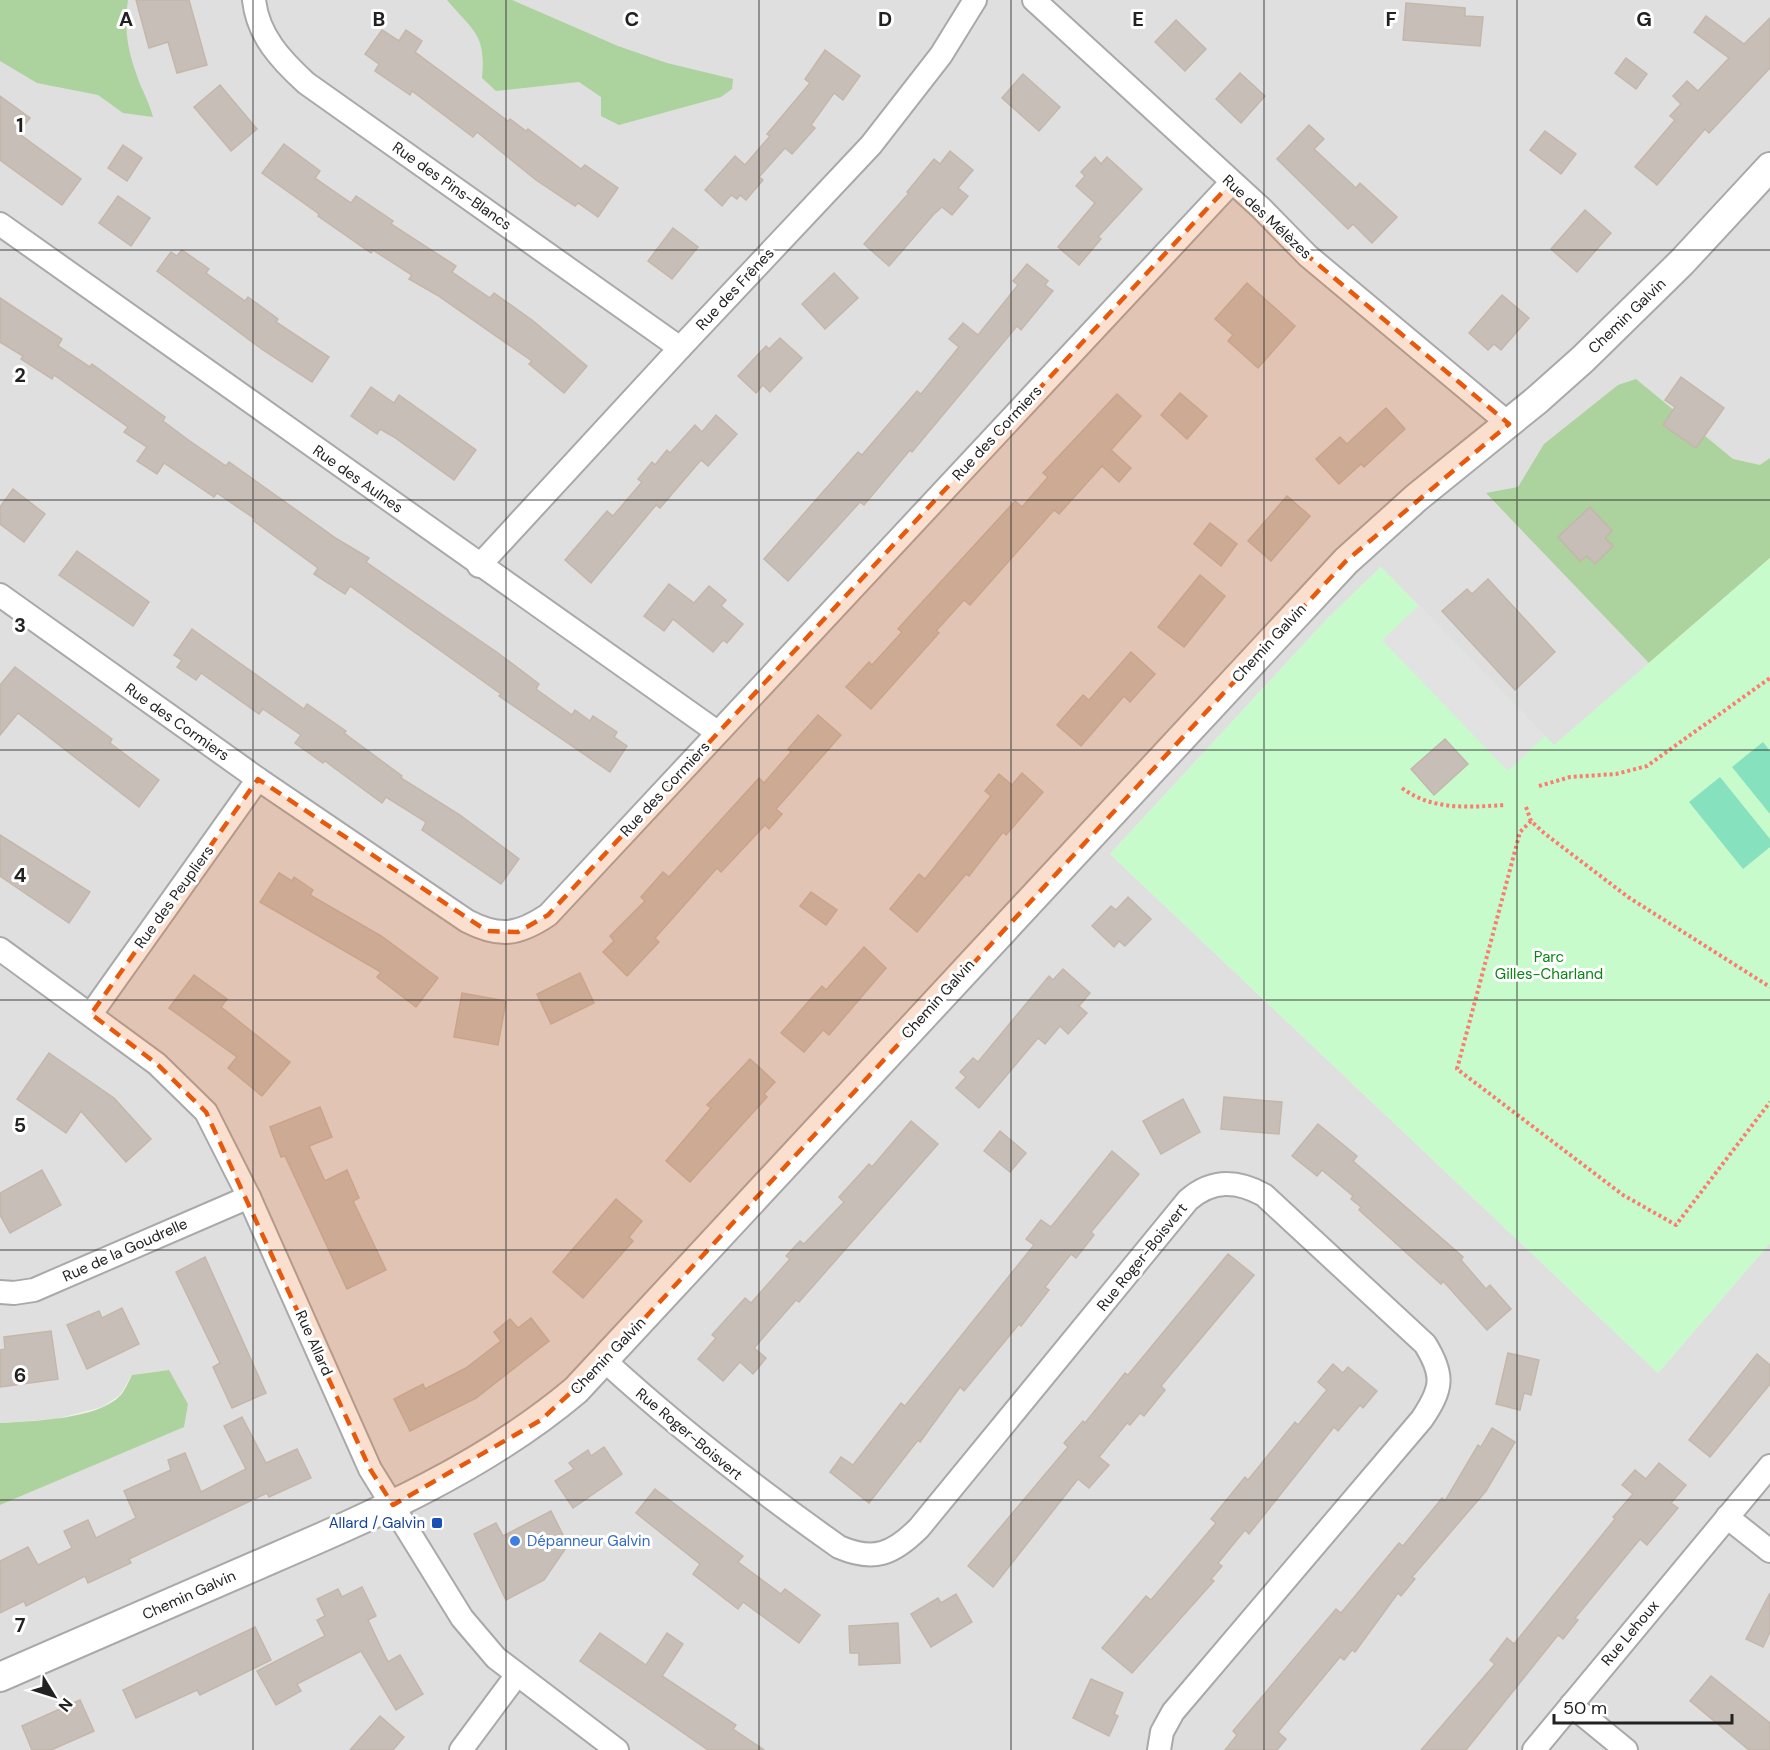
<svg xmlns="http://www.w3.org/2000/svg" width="1770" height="1750" font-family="'DM Sans',sans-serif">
<rect width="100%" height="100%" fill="#f2efe8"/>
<!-- residential -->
<path fill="#e0dfdf" d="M0,0H1770V558L1554,746L1381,567L1327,619L1110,854L1658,1373L1770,1243V1750H0V1505L183,1427L188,1404L168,1370L132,1375L120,1395L102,1407L56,1419L0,1423Z"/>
<!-- forest -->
<g fill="#acd29d">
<path d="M0,0H128C124,26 127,48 136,73C141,89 149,101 153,117L123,113L98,95L37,83L0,61Z"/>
<path d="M447,0H512L618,46L667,63L733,79L732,89L721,97L619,125L601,116V97L579,82L496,91L482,78C486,34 474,32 447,0Z"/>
<path d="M1636,379L1733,459L1760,465L1770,458V558L1649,663L1486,493L1518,487L1544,444L1618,385Z"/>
<path d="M169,1370L188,1404L184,1427L0,1505V1423C32,1421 97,1420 121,1395C125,1390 129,1381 132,1375Z"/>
</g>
<!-- park -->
<path fill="#c7fbcb" d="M1770,558V1243L1658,1373L1110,854L1327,619L1381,567L1554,745Z"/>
<!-- pitch -->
<g fill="#86e1be">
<path d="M1763,742L1770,751V814L1732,767Z"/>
<path d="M1720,777L1770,839V847L1743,869L1689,802Z"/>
</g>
<!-- parking -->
<path fill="#e2e2e2" d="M1419,605L1545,736L1508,771L1382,640Z"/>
<!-- building -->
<g fill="#c7bfb7" stroke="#c4b6aa" stroke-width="1.5">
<path d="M136,0H189L207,65L177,73L168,42L149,48Z"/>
<path d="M1406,3L1465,8V16L1483,17L1480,46L1403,40Z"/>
<path d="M1706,16L1744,44L1770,18V68L1709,133L1705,129L1657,185L1635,167L1675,120L1670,116L1681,104L1673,96L1687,81L1698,91L1729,58L1694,32Z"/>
<path d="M1176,20L1206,49L1185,71L1155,42Z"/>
<path d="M382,30L399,41L406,30L422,41L415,52L508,121L510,119L526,131L528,129L581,169L585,165L618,188L598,217L578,203L575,206L536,180L477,132L473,137L412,91L410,95L375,71L379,64L365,54Z"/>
<path d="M825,50L860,76L843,100L834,93L811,125L815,128L792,154L785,148L759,177L763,180L746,200L740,195L737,199L731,195L722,206L705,190L735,156L745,165L770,136L767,134L810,83L805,79Z"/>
<path d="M1626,58L1647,74L1636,89L1615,73Z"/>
<path d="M1240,73L1265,96L1241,123L1216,99Z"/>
<path d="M1023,74L1060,107L1039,131L1002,98Z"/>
<path d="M220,85L257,129L231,151L194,107Z"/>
<path d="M0,96L30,118L18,133L81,179L62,205L0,160Z"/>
<path d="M1309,125L1324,139L1314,149L1356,188L1360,183L1397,217L1372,243L1353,224L1348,229L1277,159Z"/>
<path d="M1545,131L1576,154L1561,174L1530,150Z"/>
<path d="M284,144L320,171L315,178L351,203L356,196L393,221L391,224L456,266L452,272L490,298L494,293L532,320L587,366L564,393L529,364L532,361L437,295L409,279L412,275L373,250L371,253L318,216L319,214L262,173Z"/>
<path d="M123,145L142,158L127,181L108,168Z"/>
<path d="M950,151L973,170L958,188L968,196L952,215L942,207L934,214L889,266L864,244L909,193L907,192L934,159L940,164Z"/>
<path d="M1095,157L1101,164L1107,157L1142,189L1098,237L1101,239L1079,265L1058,247L1095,203L1076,186L1085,176L1081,172Z"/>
<path d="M118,196L150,218L131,246L99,223Z"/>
<path d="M1585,210L1611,233L1577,272L1551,249Z"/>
<path d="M673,228L698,247L672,279L648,261Z"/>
<path d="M182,250L209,269L206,273L245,301L248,297L278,319L276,322L329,357L312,382L263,350L157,271L171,252L177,256Z"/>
<path d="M1027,264L1048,281L1045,285L1053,291L1021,330L1017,326L912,452L910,450L864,505L860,502L788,581L764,559L858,452L862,455L917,391L921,394L959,347L949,339L963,323L978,335L1018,285L1013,281Z"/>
<path d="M834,273L858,298L825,329L802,304Z"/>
<path d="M1247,283L1295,326L1258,368L1228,341L1233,335L1215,319Z"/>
<path d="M1502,295L1529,318L1501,350L1494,344L1488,350L1469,333Z"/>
<path d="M0,298L62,339L58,346L90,367L92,364L165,417L163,421L187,439L226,466L229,462L337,539L369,558L366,562L498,653L539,684L536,689L572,715L575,710L590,721L593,716L617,732L614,737L627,746L610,772L499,696L501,694L350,586L345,594L314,574L318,568L254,521L255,519L217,493L214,497L164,463L157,474L137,461L147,447L124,432L128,427L54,375L52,379L21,359L23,356L0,342Z"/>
<path d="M780,338L802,358L770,392L763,385L756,393L738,376L766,346L769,349Z"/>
<path d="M1681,377L1724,408L1696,448L1663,425L1675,407L1665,400Z"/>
<path d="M371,387L394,403L399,395L476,450L454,480L394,437L380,429L377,434L351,416Z"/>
<path d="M1180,393L1207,416L1187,439L1161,415Z"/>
<path d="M1117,394L1141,416L1111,450L1131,468L1119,482L1102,466L1059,514L1054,510L970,605L964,600L936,631L939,633L871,709L846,687L869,662L872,665L902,632L898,629L914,611L1015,501L1022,507L1048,477L1043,473Z"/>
<path d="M1386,408L1405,429L1364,467L1361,464L1339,484L1316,459L1340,437L1347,444Z"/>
<path d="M716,415L737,434L708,466L701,460L660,508L656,505L591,583L565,560L607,511L613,516L642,482L638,479L652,462L655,465L667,450L670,453L695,425L702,432Z"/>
<path d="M13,489L45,514L24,542L0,524V507Z"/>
<path d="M1287,496L1310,516L1271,561L1248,541Z"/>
<path d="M1590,507L1612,531L1605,538L1613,546L1595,564L1587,556L1580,561L1558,537Z"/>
<path d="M1210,523L1237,544L1221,566L1194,544Z"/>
<path d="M77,551L149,602L133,626L59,575Z"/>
<path d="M1200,575L1225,596L1184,647L1158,627Z"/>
<path d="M1488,579L1555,652L1515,690L1442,611L1467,589L1472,594Z"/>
<path d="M669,584L694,603L709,586L726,600L721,606L743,624L727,643L723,640L713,652L673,619L664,631L644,616Z"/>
<path d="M192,629L304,709L307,704L346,731L344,733L402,776L401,778L460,815L519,859L501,884L422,830L426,822L386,797L382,803L325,761L323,763L295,743L301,735L263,709L259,714L201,673L196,680L177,667L182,660L174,655Z"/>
<path d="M1131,652L1155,674L1130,702L1124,696L1081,746L1057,725L1083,695L1089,700Z"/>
<path d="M15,667L112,739L110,743L159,780L139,807L18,713L0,735V685Z"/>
<path d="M818,715L841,735L776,809L782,814L769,829L765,825L721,872L717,868L655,938L659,942L627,976L603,952L614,941L610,936L645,901L641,897L663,872L669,877L759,778L764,783L791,752L788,749Z"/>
<path d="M1445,739L1468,764L1434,795L1411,769Z"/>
<path d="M1022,773L1043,792L1006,835L1003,832L969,876L966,874L917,932L890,909L919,874L925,879L991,796L985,791L999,774L1012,785Z"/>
<path d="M0,835L90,892L69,923L0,876Z"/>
<path d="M279,873L292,881L294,877L313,890L310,895L381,936L438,978L416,1007L377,977L381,972L260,902Z"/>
<path d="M811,892L837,910L826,925L800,906Z"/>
<path d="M1128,897L1151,919L1125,946L1119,941L1114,947L1092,926L1111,906L1116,910Z"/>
<path d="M864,947L886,968L829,1035L823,1030L804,1052L781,1033L822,986L826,990Z"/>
<path d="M1063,969L1090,993L1079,1006L1087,1013L1068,1034L1060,1026L1045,1044L1038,1038L979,1108L956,1088L966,1077L960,1072L973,1058L978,1062L1049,976L1053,980Z"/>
<path d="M580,973L594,1003L551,1024L537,994Z"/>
<path d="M194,975L227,999L221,1007L290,1062L262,1096L228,1068L237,1057L169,1008Z"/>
<path d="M462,993L506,1001L498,1045L454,1037Z"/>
<path d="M49,1053L114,1098L151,1139L126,1162L81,1111L66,1133L17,1099Z"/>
<path d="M750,1059L775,1082L764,1094L767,1097L690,1182L666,1161L711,1108L707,1105Z"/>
<path d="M1224,1097L1282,1102L1279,1134L1221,1129Z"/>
<path d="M1183,1099L1200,1132L1161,1154L1143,1121Z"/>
<path d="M320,1107L332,1137L309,1146L325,1181L347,1170L359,1198L353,1201L386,1270L347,1289L285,1156L281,1157L270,1127Z"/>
<path d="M911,1121L938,1144L799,1302L796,1300L754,1348L766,1358L753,1374L740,1362L723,1381L698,1359L716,1338L712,1335L745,1298L751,1303L790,1259L786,1256L800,1241L804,1244L844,1202L839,1197L869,1164L872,1167Z"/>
<path d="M1318,1124L1357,1156L1353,1161L1463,1257L1461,1260L1486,1289L1490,1285L1511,1309L1487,1330L1443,1281L1441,1284L1359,1210L1361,1207L1351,1199L1353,1196L1322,1170L1317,1176L1292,1156Z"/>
<path d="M1000,1131L1026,1153L1010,1172L984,1151Z"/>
<path d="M1112,1151L1139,1174L1091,1232L1094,1235L1076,1258L1071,1254L1045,1287L1049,1290L1021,1326L1019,1324L964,1391L960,1387L920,1442L918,1440L869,1503L830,1472L841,1457L853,1465L901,1403L905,1406L1034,1245L1026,1239L1041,1220L1051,1227Z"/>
<path d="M42,1170L61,1205L10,1233L0,1215V1193Z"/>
<path d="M616,1199L642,1221L629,1237L633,1241L583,1298L553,1272Z"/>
<path d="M1228,1254L1254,1275L1161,1386L1165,1390L1144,1416L1140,1413L1130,1425L1127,1423L1099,1457L1109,1465L1089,1488L1078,1479L993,1587L968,1566L1068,1447L1064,1443L1083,1421L1085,1423L1125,1373L1128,1375Z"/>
<path d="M205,1257L266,1393L232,1408L213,1367L220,1363L176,1272Z"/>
<path d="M122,1308L139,1344L87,1369L67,1325L99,1311L102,1318Z"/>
<path d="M531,1318L549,1341L476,1398L410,1431L394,1399L423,1384L425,1389L466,1368L501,1341L494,1332L510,1319L518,1328Z"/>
<path d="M51,1331L58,1379L0,1387V1350L5,1349L4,1337Z"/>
<path d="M1508,1353L1539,1360L1531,1395L1524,1393L1520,1410L1496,1404Z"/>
<path d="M1757,1354L1770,1365V1384L1710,1457L1689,1440Z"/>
<path d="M1333,1364L1343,1373L1348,1367L1377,1391L1363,1408L1360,1405L1338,1431L1334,1427L1249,1534L1245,1530L1218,1563L1222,1566L1211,1579L1214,1581L1132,1673L1102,1648L1146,1596L1151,1600L1216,1523L1211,1519L1245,1477L1248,1480L1295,1422L1298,1425L1327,1390L1318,1382Z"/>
<path d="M242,1417L266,1463L297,1449L311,1478L269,1497L267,1493L129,1559L131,1563L88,1583L85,1576L26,1606L24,1601L0,1613V1561L28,1547L38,1565L72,1548L64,1531L88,1520L96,1538L136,1518L124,1491L171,1470L168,1460L185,1453L201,1492L246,1469L224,1426Z"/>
<path d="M1492,1428L1515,1442L1486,1491L1412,1577L1415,1579L1401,1596L1398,1593L1355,1652L1352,1650L1344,1660L1340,1657L1278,1732L1286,1739L1277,1750H1225L1237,1735L1233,1731L1336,1609L1341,1613L1399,1543L1403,1546L1442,1498L1445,1501L1478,1445L1481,1447Z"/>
<path d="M604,1447L622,1474L573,1508L555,1481L574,1469L569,1463L588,1450L591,1456Z"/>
<path d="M1659,1463L1686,1485L1671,1503L1678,1508L1647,1545L1640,1539L1575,1618L1578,1620L1563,1639L1558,1635L1466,1750H1421L1495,1664L1490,1660L1507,1638L1514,1644L1615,1519L1613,1517L1633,1494L1622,1485L1635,1470L1646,1479Z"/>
<path d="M655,1489L743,1556L738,1562L781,1594L785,1589L820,1615L799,1643L743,1602L738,1609L693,1574L700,1564L636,1513Z"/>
<path d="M551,1511L568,1545L544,1580L506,1600L474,1534L496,1523L503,1536Z"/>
<path d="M362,1587L376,1616L368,1620L388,1662L400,1655L423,1694L396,1710L361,1651L297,1684L301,1691L276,1705L257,1671L325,1636L317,1620L325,1616L317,1599L338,1589L342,1597Z"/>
<path d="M1770,1593V1632L1763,1647L1746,1639Z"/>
<path d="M956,1594L972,1622L931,1647L911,1614L938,1598L941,1603Z"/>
<path d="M898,1623L900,1663L859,1665V1653H850L849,1626Z"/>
<path d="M255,1627L271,1660L200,1695L197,1690L136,1718L123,1690Z"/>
<path d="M600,1633L646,1665L667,1633L683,1644L662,1676L736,1725L733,1729L764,1750H708L580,1661Z"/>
<path d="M1711,1676L1770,1723V1750H1749L1690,1701Z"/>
<path d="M1091,1679L1123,1693L1114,1714L1118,1716L1109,1736L1073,1718Z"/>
<path d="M80,1700L94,1731L51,1750H32L22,1726Z"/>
<path d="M380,1716L404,1737L393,1750H350Z"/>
</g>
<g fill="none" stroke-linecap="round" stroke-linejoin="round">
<!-- minor casing -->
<g stroke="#a9a9a9" stroke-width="26">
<g id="minor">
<path d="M254,0C258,36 281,60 306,83L680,348"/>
<path d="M1034,0L1261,208L1308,256L1509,424"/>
<path d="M0,224L717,732"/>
<path d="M479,566L680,348L871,145L941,55L975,0"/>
<path d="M0,595L258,779L467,921C500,938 518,935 548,915L1231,183"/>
<path d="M0,949L157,1064L206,1112L249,1197L370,1469L462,1618L496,1658L617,1750"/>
<path d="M91,1014L258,779"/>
<path d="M0,1292L14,1293L34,1290L249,1197"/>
<path d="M605,1361C679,1429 757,1489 839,1547C874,1562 893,1554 919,1528L1188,1200C1212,1179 1237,1180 1264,1195L1425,1344C1445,1376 1442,1389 1422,1419L1173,1712L1162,1732L1159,1750"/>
<path d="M1727,1517L1770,1551"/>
<path d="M1571,1705L1626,1750"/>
<path d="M461,1750L516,1676"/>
<path d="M1534,1750L1770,1466"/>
</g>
</g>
<!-- tertiary casing -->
<g stroke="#a9a9a9" stroke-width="32">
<path id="tertiary" d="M0,1677C89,1639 178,1600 267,1561C376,1514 485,1467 576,1390L1346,561L1416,498L1537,400L1583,359L1682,262L1770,167"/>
</g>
<!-- path -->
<g stroke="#fc7d6f" stroke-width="4" stroke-dasharray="3 3" stroke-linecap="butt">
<path d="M1539,786L1570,777L1616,774L1647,766L1770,678"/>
<path d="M1402,788C1433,811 1469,807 1505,805"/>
<path d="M1526,807L1531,821L1544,833L1628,897L1770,987"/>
<path d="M1531,821L1520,832L1457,1069L1623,1195L1676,1225L1770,1102"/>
</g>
<!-- minor -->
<use href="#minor" stroke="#fff" stroke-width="22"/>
<!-- tertiary -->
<use href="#tertiary" stroke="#fff" stroke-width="28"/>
</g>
<!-- marked area -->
<path fill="#e8590c" fill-opacity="0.2" stroke="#e8590c" stroke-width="4.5" stroke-dasharray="12 8" stroke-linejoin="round" d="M1231,183L1308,256L1509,424L1346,561L605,1361L541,1420L393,1505L370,1469L206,1112L157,1064L91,1014L258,779L487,931L518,932L548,915Z"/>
<!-- grid -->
<path fill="none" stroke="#222" stroke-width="1.5" stroke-opacity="0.55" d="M253,0V1750M506,0V1750M759,0V1750M1011,0V1750M1264,0V1750M1517,0V1750M0,250H1770M0,500H1770M0,750H1770M0,1000H1770M0,1250H1770M0,1500H1770"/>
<!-- markers -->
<rect fill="#1a4fb4" stroke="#fff" stroke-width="2" x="431" y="1517" width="12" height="12" rx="3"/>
<circle fill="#3f7fe0" stroke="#fff" stroke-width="2" cx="515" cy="1541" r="6"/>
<g text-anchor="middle" stroke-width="6" stroke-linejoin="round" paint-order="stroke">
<!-- street labels -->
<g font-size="15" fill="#222" stroke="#fff">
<text transform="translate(452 186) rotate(35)" y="5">Rue des Pins-Blancs</text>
<text transform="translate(1267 217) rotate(43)" y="5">Rue des Mélèzes</text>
<text transform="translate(735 289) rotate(-47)" y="5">Rue des Frênes</text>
<text transform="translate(1627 316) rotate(-44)" y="5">Chemin Galvin</text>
<text transform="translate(997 433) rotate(-47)" y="5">Rue des Cormiers</text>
<text transform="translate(358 479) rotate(35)" y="5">Rue des Aulnes</text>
<text transform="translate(1269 643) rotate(-47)" y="5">Chemin Galvin</text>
<text transform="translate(177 722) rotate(35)" y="5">Rue des Cormiers</text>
<text transform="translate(665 789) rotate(-47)" y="5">Rue des Cormiers</text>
<text transform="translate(174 897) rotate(-54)" y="5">Rue des Peupliers</text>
<text transform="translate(938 999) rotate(-48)" y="5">Chemin Galvin</text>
<text transform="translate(125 1250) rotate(-24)" y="5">Rue de la Goudrelle</text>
<text transform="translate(1142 1257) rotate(-51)" y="5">Rue Roger-Boisvert</text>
<text transform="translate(314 1343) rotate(66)" y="5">Rue Allard</text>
<text transform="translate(608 1356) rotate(-46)" y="5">Chemin Galvin</text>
<text transform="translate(689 1434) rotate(40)" y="5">Rue Roger-Boisvert</text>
<text transform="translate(189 1595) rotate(-24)" y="5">Chemin Galvin</text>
<text transform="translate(1630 1633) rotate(-50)" y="5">Rue Lehoux</text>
</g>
<!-- park labels -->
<g font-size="15" fill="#0a8514" stroke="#fff">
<text x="1549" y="962">Parc<tspan x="1549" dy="17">Gilles-Charland</tspan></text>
</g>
<!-- transit labels -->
<g font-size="15" fill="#164399" stroke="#fff" text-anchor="end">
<text x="425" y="1528">Allard / Galvin</text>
</g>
<!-- shop labels -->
<g font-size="15" fill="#366cbe" stroke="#fff" text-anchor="start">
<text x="527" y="1546">Dépanneur Galvin</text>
</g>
</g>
<g font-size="20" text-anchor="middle" font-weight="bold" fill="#222" stroke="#fff" stroke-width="6" stroke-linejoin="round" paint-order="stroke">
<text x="126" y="26">A</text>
<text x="379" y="26">B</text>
<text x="632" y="26">C</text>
<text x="885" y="26">D</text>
<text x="1138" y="26">E</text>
<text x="1391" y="26">F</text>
<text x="1644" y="26">G</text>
<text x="20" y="132">1</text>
<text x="20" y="382">2</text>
<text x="20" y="632">3</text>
<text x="20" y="882">4</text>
<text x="20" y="1132">5</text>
<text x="20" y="1382">6</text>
<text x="20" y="1632">7</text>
</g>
<!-- north arrow -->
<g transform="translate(54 1696) rotate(128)" stroke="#ffffff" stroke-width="4.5" paint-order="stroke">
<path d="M0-4.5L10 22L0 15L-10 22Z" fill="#222222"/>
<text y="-9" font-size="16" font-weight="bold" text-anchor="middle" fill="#222222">N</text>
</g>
<!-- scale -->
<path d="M1554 1714v9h178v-9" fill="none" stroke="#222222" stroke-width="3"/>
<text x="1563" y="1714" font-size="18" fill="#222222" stroke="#ffffff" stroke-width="4.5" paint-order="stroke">50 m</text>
</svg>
